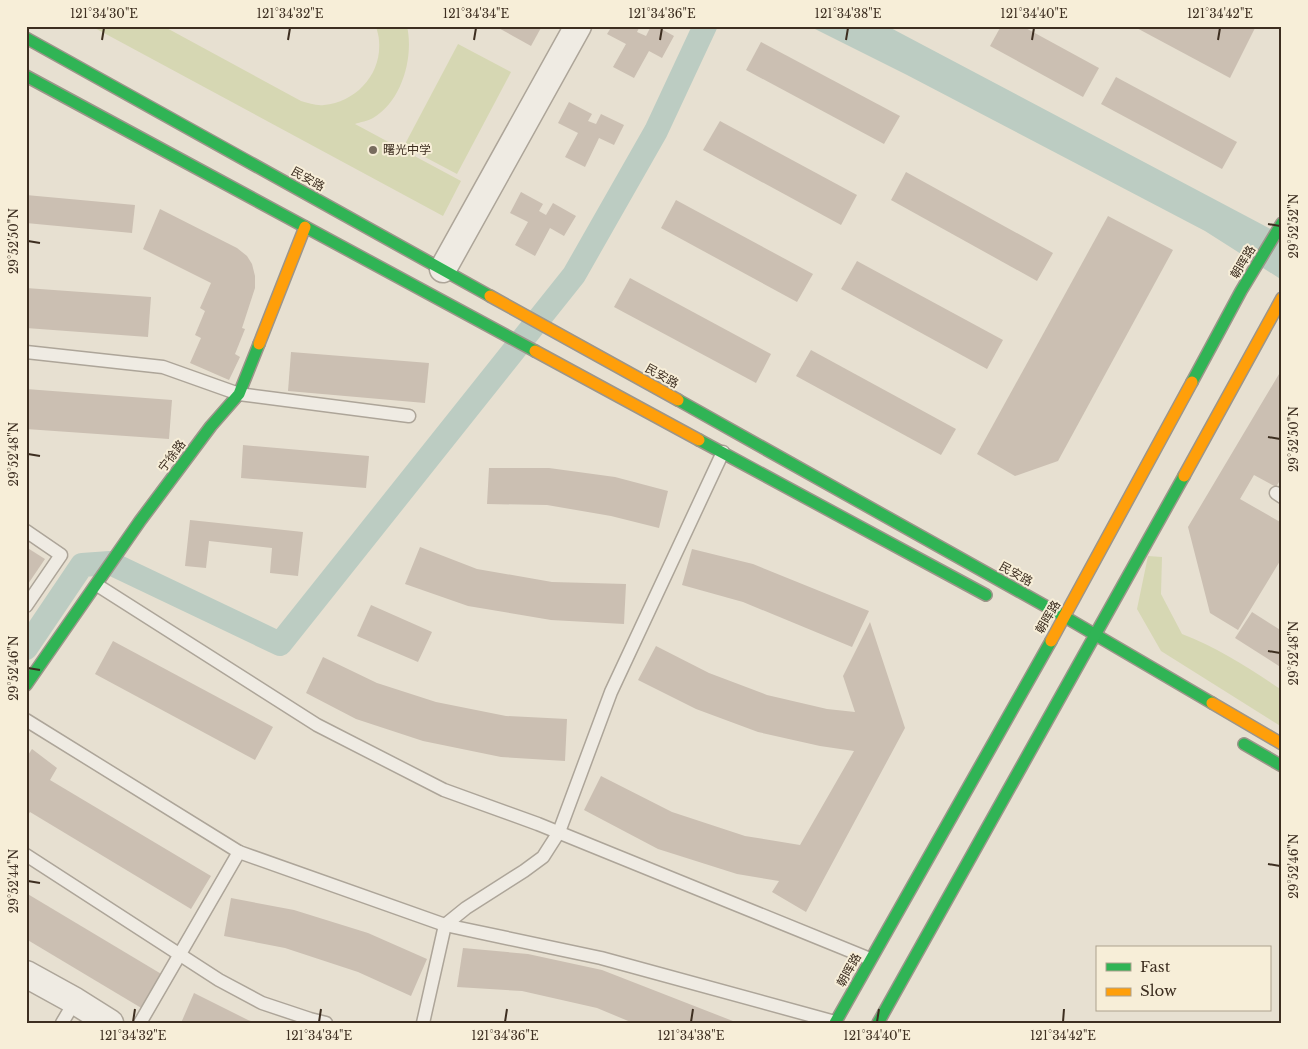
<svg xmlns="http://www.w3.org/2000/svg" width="1308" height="1049" font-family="'Libre Baskerville','Noto Sans SC',serif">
<rect width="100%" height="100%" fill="#e7e0d1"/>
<!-- green -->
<g fill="#d6d7b3">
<path d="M91,26H163L301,101C309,103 316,106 324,105C356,102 382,74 379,41C379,36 377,31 376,26H407C414,57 402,101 373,118C368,121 360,122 355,124L461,181L443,216Z"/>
<path d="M458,44L511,72L457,174L404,146Z"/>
<path d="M1148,556L1162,557L1161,594L1182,634C1217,647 1250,669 1282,690V727L1161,651L1137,609Z"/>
</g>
<!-- water -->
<path fill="#bcccc2" d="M809,26H887L1282,235V280L1205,231L907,75Z"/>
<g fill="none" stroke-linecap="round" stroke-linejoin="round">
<!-- canal -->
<path stroke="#bcccc2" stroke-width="24" d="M26,648L82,565L110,563L280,644L574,275L656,131L705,26"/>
</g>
<!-- building -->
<g fill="#cbbfb2">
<path d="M495,26H542L531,46Z"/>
<path d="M612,26H640L637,32L646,36L651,26H656L674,36L662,58L649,51L634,78L613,67L626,44L607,34Z"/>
<path d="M1001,26H1022L1099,68L1083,97L990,46Z"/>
<path d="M1133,26H1256L1230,78Z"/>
<path d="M761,42L900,116L884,144L746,70Z"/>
<path d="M1116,77L1237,142L1222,169L1101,104Z"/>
<path d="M569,102L592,114L588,121L596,124L601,114L624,125L614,145L599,138L585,167L565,157L578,133L558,123Z"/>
<path d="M720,121L857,195L841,225L703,150Z"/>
<path d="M906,172L1053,253L1037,281L891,200Z"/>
<path d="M521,192L543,204L539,211L546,215L553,203L576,216L564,236L550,228L535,256L515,245L528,222L510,213Z"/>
<path d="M26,195L135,205L132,233L26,223Z"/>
<path d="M676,200L813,274L797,302L661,228Z"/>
<path d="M160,209L237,248L247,256L252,264L255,276V288L242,328L245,329L235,354L240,357L229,380L190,363L201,338L195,335L205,311L200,308L211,283L143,249Z"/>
<path d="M1108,216L1173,250L1058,461L1015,476L977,454Z"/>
<path d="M857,261L1003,340L987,369L841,289Z"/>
<path d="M630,278L771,354L756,383L614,307Z"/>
<path d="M26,288L151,297L148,337L26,328Z"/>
<path d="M811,350L956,429L941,455L796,376Z"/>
<path d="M291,352L429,363L425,403L288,391Z"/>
<path d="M1282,369V477L1276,487L1254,475L1240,499L1282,523V562L1280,561L1238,630L1210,613L1188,527Z"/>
<path d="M26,389L172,400L169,439L26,429Z"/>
<path d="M243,445L369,456L366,488L241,478Z"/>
<path d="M489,468H549L615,477L668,491L659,528L611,516L547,505L487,504Z"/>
<path d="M190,520L303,532L298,576L270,573L272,548L209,541L206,568L185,566Z"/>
<path d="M26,547L45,559L26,587Z"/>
<path d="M420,547L477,569L552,582L626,584L624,624L551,620L468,606L405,584Z"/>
<path d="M692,549L753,564L869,611L852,647L743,602L682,585Z"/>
<path d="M371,605L432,632L418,662L357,636Z"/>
<path d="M1252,612L1282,631V668L1235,638Z"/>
<path d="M870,622L905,728L806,912L772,892L779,881L737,874L658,849L584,810L601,776L672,812L745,836L800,845L854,751L820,746L758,732L696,709L638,680L656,646L709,673L767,695L827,709L855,712L843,676Z"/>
<path d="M113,641L273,727L255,760L95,674Z"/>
<path d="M323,657L377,683L436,702L506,716L567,719L565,761L501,757L423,741L356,719L306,693Z"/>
<path d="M32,749L57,768L50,780L211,876L191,909L30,812L26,818V758Z"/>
<path d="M26,893L163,975L143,1009L26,939Z"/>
<path d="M231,898L294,910L368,933L427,959L411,996L358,972L285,948L224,936Z"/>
<path d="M463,948L528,954L602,970L738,1023H633L597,1008L522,991L457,987Z"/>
<path d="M194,993L248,1020L257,1023H181Z"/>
</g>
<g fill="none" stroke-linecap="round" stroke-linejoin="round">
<!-- lane casing -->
<g stroke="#ada599" stroke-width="15">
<g id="lane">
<path d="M26,352L163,367L239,394L409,416"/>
<path d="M1276,493L1282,497"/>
<path d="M26,531L61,555L26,606"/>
<path d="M97,585L317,725L444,790L538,824L870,959"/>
<path d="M26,720L239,852L445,925L601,958L835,1022"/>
<path d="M26,855L219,980L262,1003L310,1019L326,1023"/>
<path d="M62,1023L75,1001"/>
<path d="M140,1023L239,852"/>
<path d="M423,1023L445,925L466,908L524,871L543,857L559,832L611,692L723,452"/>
</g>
</g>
<!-- street casing -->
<g stroke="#ada599" stroke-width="29">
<g id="street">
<path d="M443,269L578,26"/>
<path d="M26,974L75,1001L110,1023"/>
</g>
</g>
<!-- fast casing -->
<g stroke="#9c958a" stroke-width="14">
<g id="fast">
<path d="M26,38L490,296"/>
<path d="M26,76L535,351"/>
<path d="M1192,382L1241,291L1282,223"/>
<path d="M678,400L1065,617L1212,703"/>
<path d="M699,440L986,595"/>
<path d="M26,685L140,521L211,426L239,394L259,344"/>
<path d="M1244,744L1282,766"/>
<path d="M835,1023L1051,641"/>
<path d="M878,1023L1184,476"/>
</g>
</g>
<!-- slow casing -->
<g stroke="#9c958a" stroke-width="14">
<g id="slow">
<path d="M490,296L678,400"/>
<path d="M259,344L305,227"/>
<path d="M535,351L699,440"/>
<path d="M1184,476L1282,298"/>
<path d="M1051,641L1192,382"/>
<path d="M1212,703L1282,744"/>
</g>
</g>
<!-- lane -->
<use href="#lane" stroke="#efebe3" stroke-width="12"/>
<!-- street -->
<use href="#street" stroke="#efebe3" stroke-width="26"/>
<!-- fast -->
<use href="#fast" stroke="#30b455" stroke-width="11"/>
<!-- slow -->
<use href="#slow" stroke="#ff9f0a" stroke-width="11"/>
</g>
<!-- ticks -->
<path fill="none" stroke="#3d2e20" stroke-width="2" d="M102,40L104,28M288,40L290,28M474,40L476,28M660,40L662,28M846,40L848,28M1032,40L1034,28M1218,40L1220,28M1268,224L1280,226M28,241L40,243M1268,437L1280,439M28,454L40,456M1268,651L1280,653M28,668L40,670M1268,864L1280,866M28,881L40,883M133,1022L135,1009M319,1022L321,1009M505,1022L507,1009M691,1022L693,1009M877,1022L879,1009M1063,1022L1064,1009"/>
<!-- markers -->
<circle fill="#786c5e" stroke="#f7eed8" stroke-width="2" cx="373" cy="150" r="5"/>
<g text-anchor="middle" stroke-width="4" stroke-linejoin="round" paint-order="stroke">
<!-- poi labels -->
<g font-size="12" fill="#3d2e20" stroke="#f7eed8" text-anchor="start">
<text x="383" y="154">曙光中学</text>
</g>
<!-- street labels -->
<g font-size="12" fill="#3d2e20" stroke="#f7eed8">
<text transform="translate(308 179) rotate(29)" y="4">民安路</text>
<text transform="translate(1243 262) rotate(-59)" y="4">朝晖路</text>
<text transform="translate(662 376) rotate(29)" y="4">民安路</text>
<text transform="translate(172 456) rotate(-53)" y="4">宁徐路</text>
<text transform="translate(1016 574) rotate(29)" y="4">民安路</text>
<text transform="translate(1048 617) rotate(-59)" y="4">朝晖路</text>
<text transform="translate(849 970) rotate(-61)" y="4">朝晖路</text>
</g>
</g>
<!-- border -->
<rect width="1308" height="1049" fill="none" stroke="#f7eed8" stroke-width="55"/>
<!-- legend -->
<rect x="1096" y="946" width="175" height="65" fill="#f7eed8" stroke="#ada18e"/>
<rect x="1106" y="963" width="25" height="8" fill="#30b455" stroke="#ada18e"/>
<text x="1140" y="972" font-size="15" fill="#3d2e20">Fast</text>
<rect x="1106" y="988" width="25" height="8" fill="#ff9f0a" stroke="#ada18e"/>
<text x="1140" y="996" font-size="15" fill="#3d2e20">Slow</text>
<rect x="28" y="28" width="1252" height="994" fill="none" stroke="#3d2e20" stroke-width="2"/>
<g font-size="12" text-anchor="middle" fill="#3d2e20">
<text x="104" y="18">121°34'30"E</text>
<text x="290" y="18">121°34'32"E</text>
<text x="476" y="18">121°34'34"E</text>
<text x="662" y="18">121°34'36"E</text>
<text x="848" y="18">121°34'38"E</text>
<text x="1034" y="18">121°34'40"E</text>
<text x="1220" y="18">121°34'42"E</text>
<text transform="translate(1294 226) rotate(-90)" y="4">29°52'52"N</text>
<text transform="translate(14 241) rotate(-90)" y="4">29°52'50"N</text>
<text transform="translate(1294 439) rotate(-90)" y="4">29°52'50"N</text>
<text transform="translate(14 454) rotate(-90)" y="4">29°52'48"N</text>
<text transform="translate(1294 653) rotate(-90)" y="4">29°52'48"N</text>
<text transform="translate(14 668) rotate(-90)" y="4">29°52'46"N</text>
<text transform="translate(1294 866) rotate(-90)" y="4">29°52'46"N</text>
<text transform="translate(14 881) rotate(-90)" y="4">29°52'44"N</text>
<text x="133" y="1040">121°34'32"E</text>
<text x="319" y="1040">121°34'34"E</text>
<text x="505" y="1040">121°34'36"E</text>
<text x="691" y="1040">121°34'38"E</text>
<text x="877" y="1040">121°34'40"E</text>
<text x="1063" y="1040">121°34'42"E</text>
</g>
</svg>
